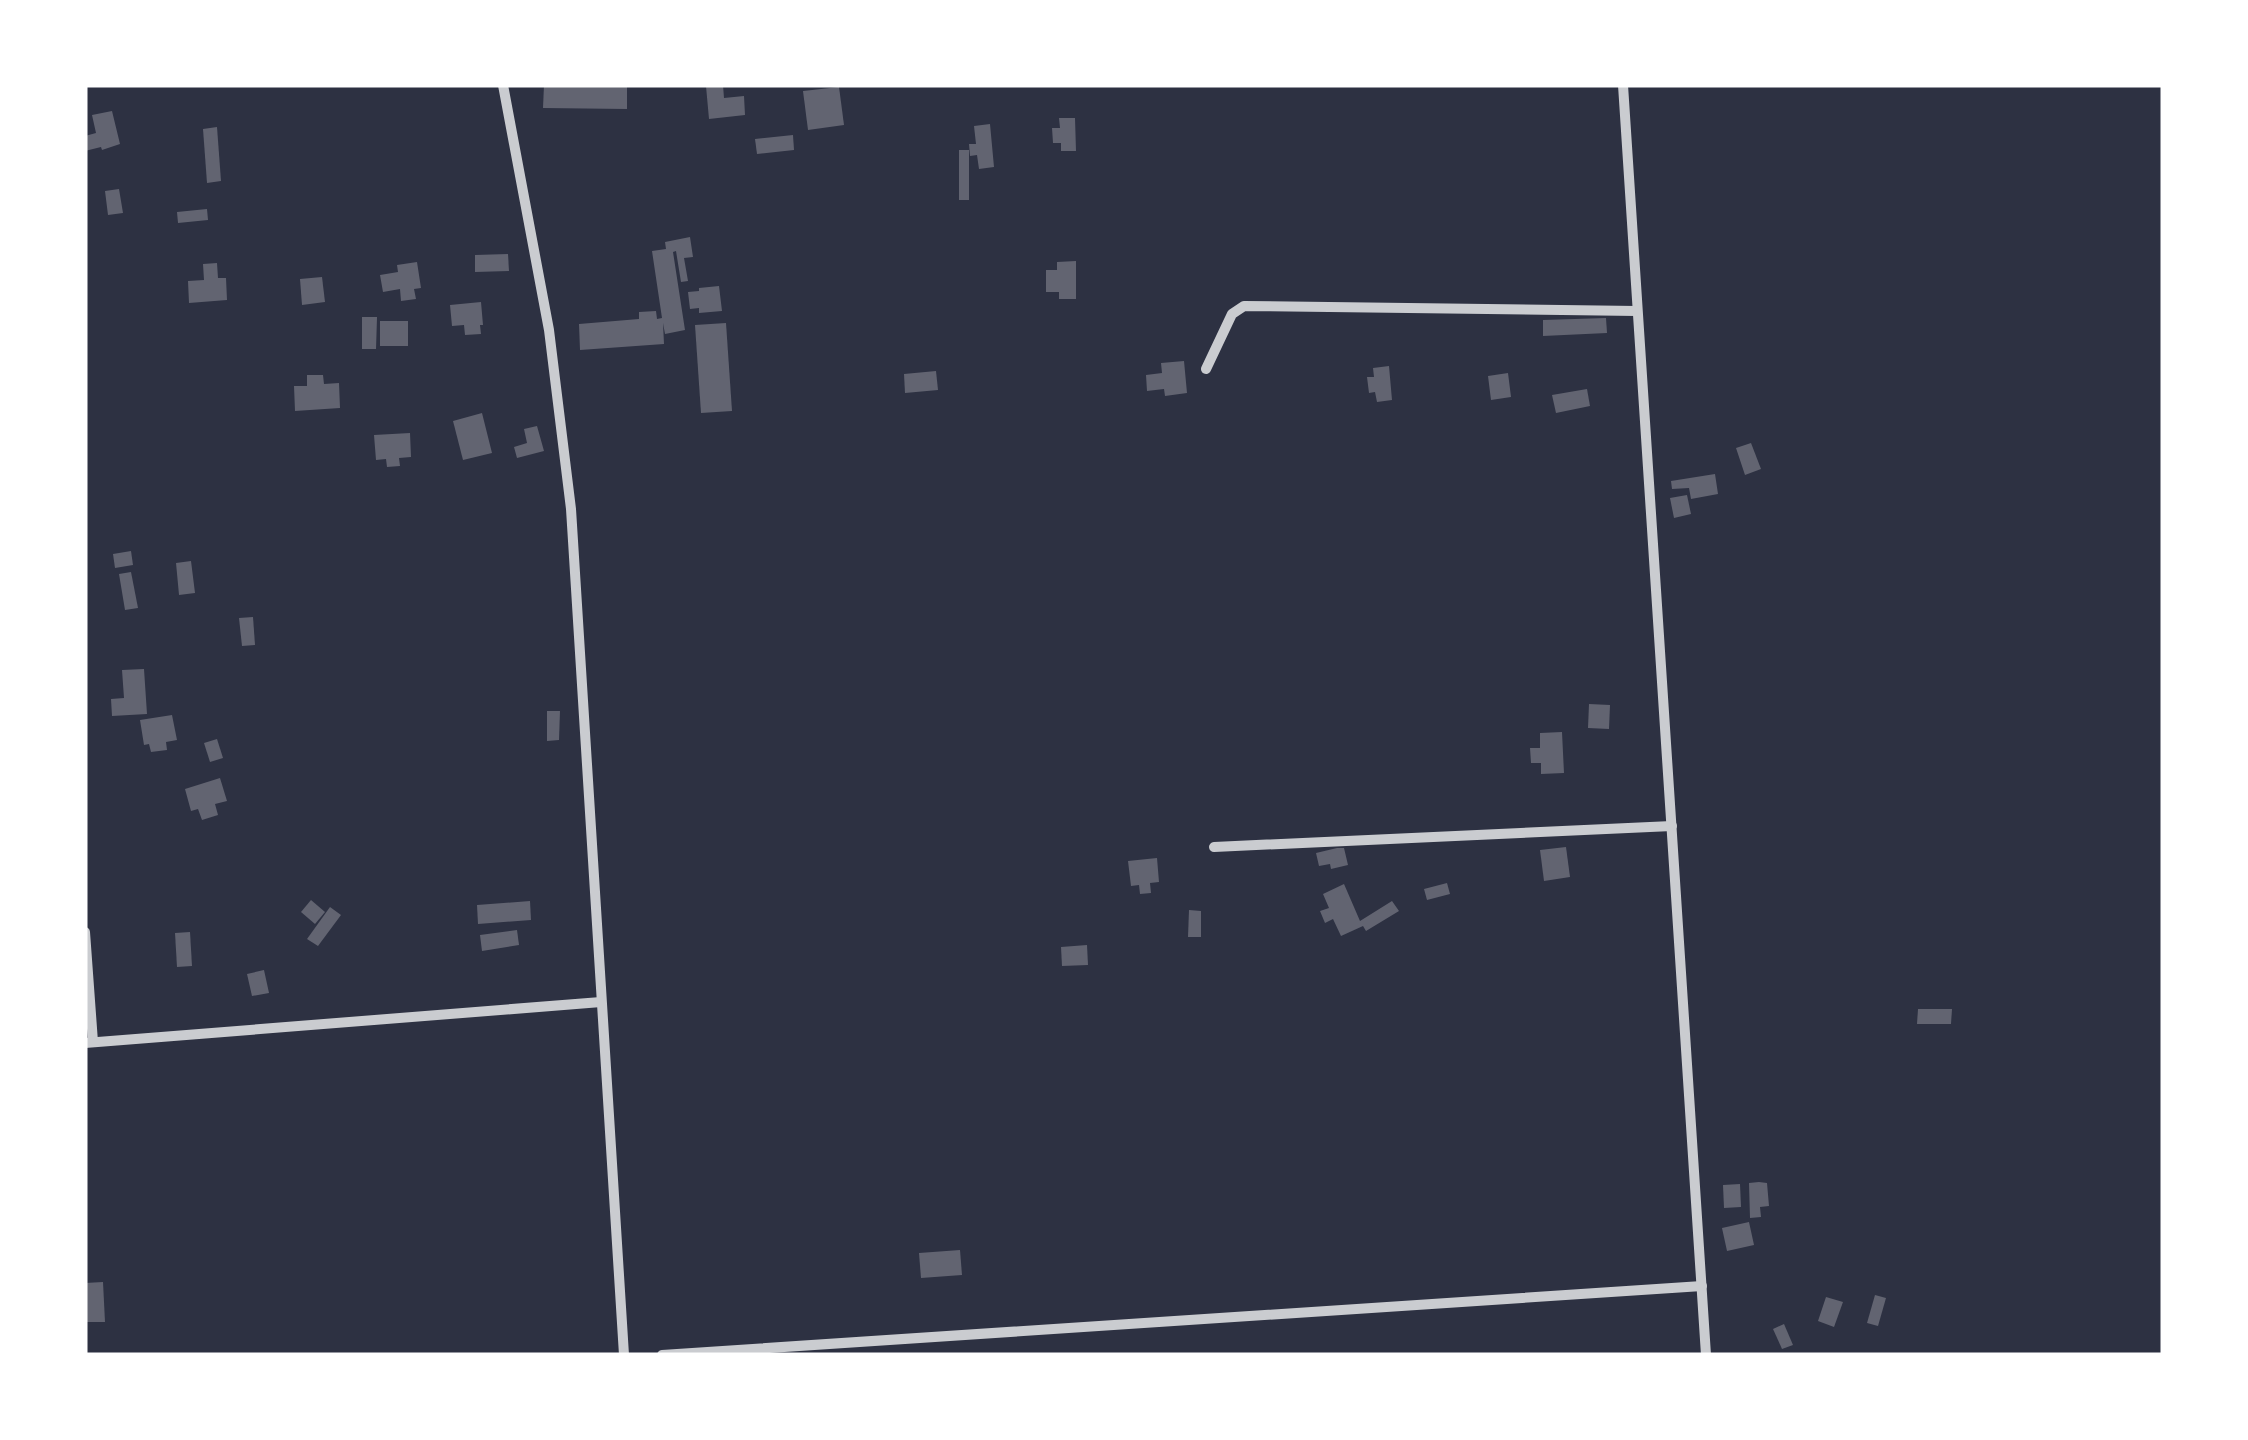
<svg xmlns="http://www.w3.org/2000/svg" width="2248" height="1440" font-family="Commissioner,sans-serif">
<rect width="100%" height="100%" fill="#2d3142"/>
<!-- building -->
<g fill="#626471">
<path d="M544,85H627V109L543,108Z"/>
<path d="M717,85H723L724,98L744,96L745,115L709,119L706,86Z"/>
<path d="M839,87L844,125L808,130L803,91Z"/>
<path d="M112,111L120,144L102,150L101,147L85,151V136L96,133L92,115Z"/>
<path d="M1059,118H1075L1076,151H1061V143H1053L1052,128H1060Z"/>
<path d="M990,124L994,167L979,169L977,155L970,156L969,144H976L974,126Z"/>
<path d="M217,127L221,181L207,183L203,129Z"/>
<path d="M793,135L794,150L757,154L755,139Z"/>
<rect x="959" y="150" width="10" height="50"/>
<path d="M119,189L123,213L108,215L105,191Z"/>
<path d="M207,209L208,220L178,223L177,212Z"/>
<path d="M690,237L693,257L684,258L688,281L681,282L676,251L673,252L685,330L665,334L663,323L664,344L580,350L579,324L639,319V312L656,311L657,319L662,318L652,251L666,249L665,242Z"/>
<path d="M508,254L509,271L475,272V255Z"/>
<path d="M1076,261V299H1059V292H1046V270H1057V262Z"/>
<path d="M417,262L421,288L414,289L416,299L401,301L400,289L383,292L380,275L398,272L397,265Z"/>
<path d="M217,263L218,278H226L227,300L189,303L188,281L204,280L203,264Z"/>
<path d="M322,277L325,302L302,305L300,279Z"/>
<path d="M719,286L722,311L699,313V308L690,309L688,292L699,291V288Z"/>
<path d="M481,302L483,325H480L481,334L465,335L464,325L452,326L450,305Z"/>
<path d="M362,317H377L376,349H362Z"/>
<path d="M1606,318L1607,333L1543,336V320Z"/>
<rect x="380" y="321" width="28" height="25"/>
<path d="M726,323L732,411L701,413L695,325Z"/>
<path d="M1184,361L1187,393L1165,396L1164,389L1147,391L1146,375L1162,373L1161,363Z"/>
<path d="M1389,366L1392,400L1377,402L1375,392L1369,393L1367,377H1374L1373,368Z"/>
<path d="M936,371L938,390L905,393L904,374Z"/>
<path d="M1508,373L1511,397L1491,400L1488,376Z"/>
<path d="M307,375H323L324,384L339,383L340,408L295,411L294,386H307Z"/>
<path d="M1587,389L1590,406L1556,413L1552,395Z"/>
<path d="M482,413L492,453L463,460L453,421Z"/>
<path d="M537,426L544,451L517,458L514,447L527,443L524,429Z"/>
<path d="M410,433L411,457L399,458L400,466L387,467L386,459L376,460L374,435Z"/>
<path d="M1751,443L1761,469L1745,475L1736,448Z"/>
<path d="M1715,474L1718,494L1691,499L1689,488L1672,489L1671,481Z"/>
<path d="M1687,495L1691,514L1674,518L1670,498Z"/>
<path d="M131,551L133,565L115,568L113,554Z"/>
<path d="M191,561L195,593L179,595L176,563Z"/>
<path d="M131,572L138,608L125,610L119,574Z"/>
<path d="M253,617L255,645L242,646L239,618Z"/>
<path d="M144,669L147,714L112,716L111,699L124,698L122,670Z"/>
<path d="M1589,704L1610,705L1609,729L1588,728Z"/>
<path d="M547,711H560L559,740L547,741Z"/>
<path d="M172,715L177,740L166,742L167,750L151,752L149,744L144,745L140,720Z"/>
<path d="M1562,732L1564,773L1541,774V763H1531L1530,748H1540V733Z"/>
<path d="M217,739L223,758L210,762L204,743Z"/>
<path d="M220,778L227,801L215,804L218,815L202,820L198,809L191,811L185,789Z"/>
<path d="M1566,847L1570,877L1544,881L1540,850Z"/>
<path d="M1337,848H1344L1348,865L1331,869L1330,864L1319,866L1316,853Z"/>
<path d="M1157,858L1159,882L1150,883L1151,893L1140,894L1139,885L1131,886L1128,861Z"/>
<path d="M1447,883L1450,894L1427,900L1424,889Z"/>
<path d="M1344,884L1360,921L1392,901L1399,911L1366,931L1363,926L1341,936L1333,919L1325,923L1320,911L1329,908L1323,894Z"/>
<path d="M311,900L325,912L315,924L301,912Z"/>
<path d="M530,901L531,920L478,924L477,905Z"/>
<path d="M330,907L341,915L318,946L307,939Z"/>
<path d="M1189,910L1201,911V937H1188Z"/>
<path d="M517,930L519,945L482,951L480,935Z"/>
<path d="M190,932L192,966L177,967L175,933Z"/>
<path d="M1087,945L1088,965L1062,966L1061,947Z"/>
<path d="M264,970L269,993L252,996L247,974Z"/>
<path d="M1918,1009H1952L1951,1024H1917Z"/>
<path d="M1759,1182L1767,1183L1769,1206L1760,1207L1761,1217L1750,1218L1749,1183Z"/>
<path d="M1740,1184L1741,1207L1724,1208L1723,1185Z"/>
<path d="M1749,1222L1754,1245L1727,1251L1722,1228Z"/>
<path d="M960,1250L962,1275L921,1278L919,1253Z"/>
<path d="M103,1282L105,1322H85V1283Z"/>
<path d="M1875,1295L1886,1298L1878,1326L1867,1323Z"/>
<path d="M1826,1297L1843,1302L1834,1327L1818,1321Z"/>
<path d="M1784,1324L1793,1345L1782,1349L1773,1329Z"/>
</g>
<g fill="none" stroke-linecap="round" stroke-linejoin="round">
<!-- minor -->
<g stroke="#caccd0" stroke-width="10">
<path d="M503,85L549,330L571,509L624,1355"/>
<path d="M1623,85L1706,1355"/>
<path d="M1206,369L1232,314L1244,306L1637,311"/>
<path d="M1214,847L1672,826"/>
<path d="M85,932L93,1042"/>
<path d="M85,1043L601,1002"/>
<path d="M662,1355L1702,1286"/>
</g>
</g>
<!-- border -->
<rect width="2248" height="1440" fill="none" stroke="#ffffff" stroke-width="175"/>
</svg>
